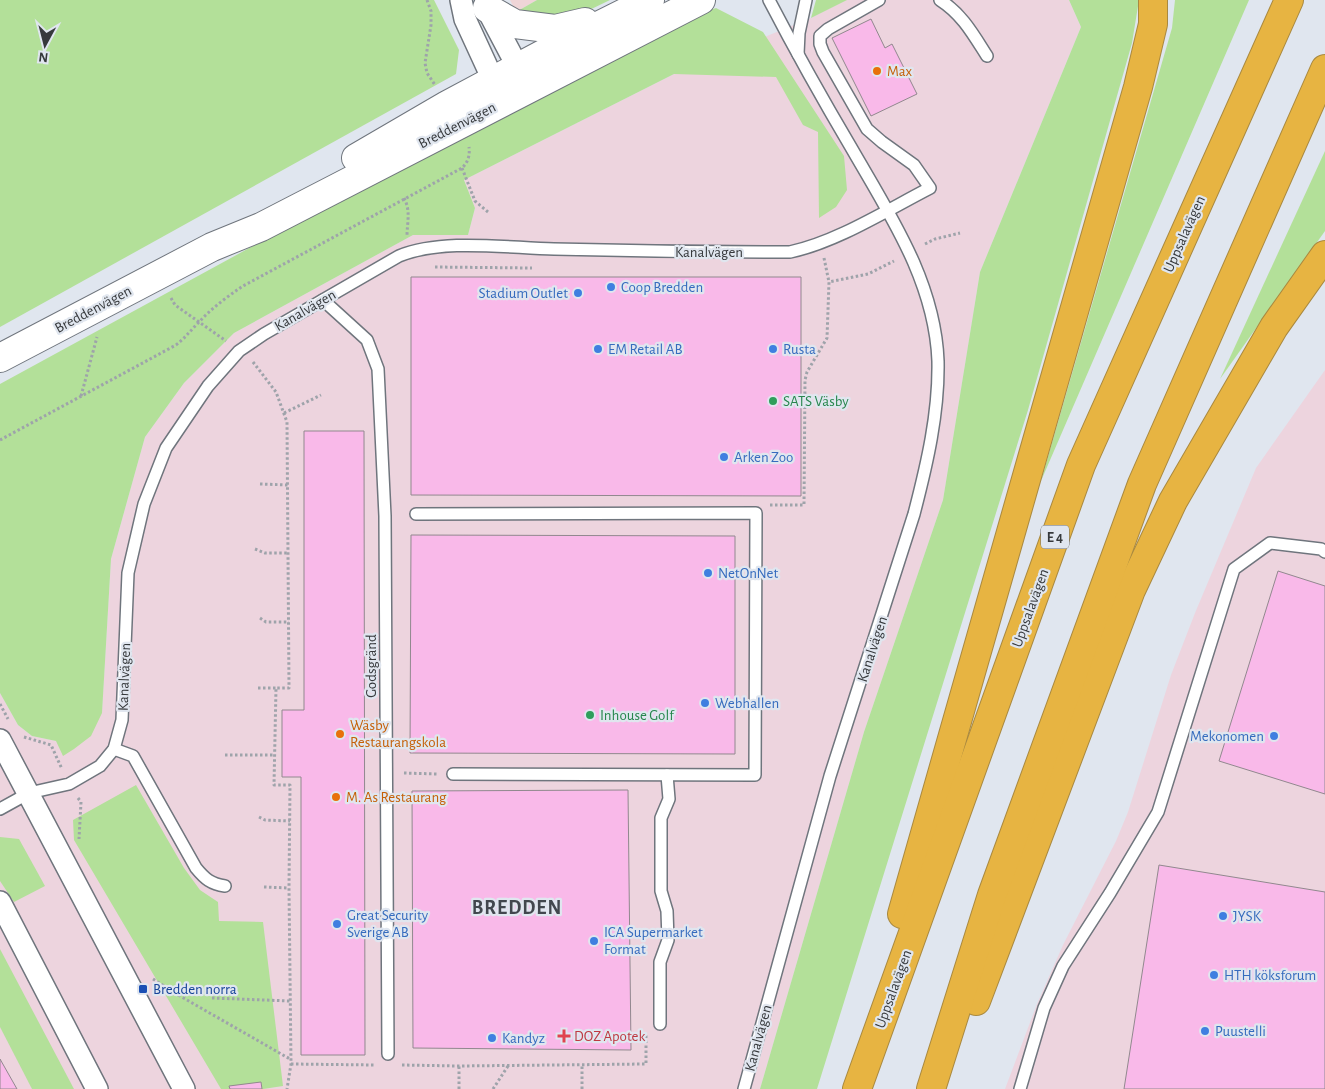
<svg xmlns="http://www.w3.org/2000/svg" width="1325" height="1089" font-family="'Alegreya Sans',sans-serif">
<rect width="100%" height="100%" fill="#e0e6ef"/>
<!-- commercial -->
<g fill="#edd4de">
<path d="M846,0H1069L1081,27L980,272L943,500L864,732L760,1089H0V693L18,725L32,736L56,741L102,712L111,559L145,437L184,383L234,333L413,235H468L475,208L464,180L674,74L811,18Z"/>
<path d="M1325,370V1089H1005L1037,1004L1063,945L1116,841L1128,812L1171,675L1195,613L1256,468Z"/>
</g>
<!-- industrial -->
<path fill="#efd5d7" d="M510,0H537L516,12Z"/>
<!-- green -->
<g fill="#b3e099">
<path d="M0,0H434L459,50L456,74L0,327Z"/>
<path d="M537,0H610L579,15L546,20L516,12Z"/>
<path d="M816,0H847L811,18Z"/>
<path d="M1069,0H1139L1132,43L1028,410L817,1089H760L864,732L943,500L980,272L1081,27Z"/>
<path d="M1175,0H1249L1041,481L1172,28Z"/>
<path d="M716,8L763,32L844,156L847,190L836,207L819,218L818,132L803,125L776,77L674,74L464,180L475,208L468,235H413L234,333L184,383L145,437L111,559L102,713L91,736L74,749L63,756L56,741L32,736L18,725L0,693V384L636,37Z"/>
<path d="M1325,151V231L1220,379Z"/>
<path d="M136,785L184,868L200,890L218,902L219,921L263,922L283,1086L263,1089H221L74,840L73,820Z"/>
<path d="M0,837L19,839L45,886L14,902L0,881Z"/>
<path d="M0,949L74,1089H32L0,1027Z"/>
</g>
<!-- building -->
<g fill="#f9b9e9" stroke="#91888e">
<path d="M871,19L885,48L892,44L917,94L871,116L832,38Z"/>
<path d="M411,277H801V496L411,495Z"/>
<path d="M304,431H364L365,1055H301V777H282V710H304Z"/>
<path d="M411,535L735,536V754L410,753Z"/>
<path d="M1278,571L1325,586V794L1219,761Z"/>
<path d="M628,790L631,1050L413,1048L412,791Z"/>
<path d="M1159,865L1325,892V1089H1124Z"/>
<path d="M0,1059L17,1089H0Z"/>
<path d="M261,1082L262,1089H230L229,1086Z"/>
</g>
<g fill="none" stroke-linecap="round" stroke-linejoin="round">
<!-- service casing -->
<g stroke="#6f757d" stroke-width="14">
<g id="service">
<path d="M940,0C962,14 973,34 987,56"/>
<path d="M798,54L799,33L806,0"/>
<path d="M323,300L367,340L378,369L385,516L388,1054"/>
<path d="M416,514L756,513L755,775L453,774"/>
<path d="M114,749L133,756L196,868C205,879 211,884 225,886"/>
<path d="M0,809L29,793L69,784L100,766L114,749L122,720L128,573L144,504L166,448L208,386L239,351L264,334L399,256C443,238 507,248 554,249C633,251 711,252 790,252C837,242 887,210 930,188L914,165L882,142L867,129L823,52L820,44V36L828,29L879,0"/>
<path d="M660,1024V962L668,940L667,911L661,891V818L669,799L667,775"/>
<path d="M744,1089L830,776L914,514C927,464 939,413 938,361C935,282 890,215 852,149C823,100 795,50 769,0"/>
<path d="M1020,1089L1044,1008L1063,966L1110,893L1158,812L1234,569L1270,543L1321,549L1325,552"/>
</g>
</g>
<!-- minor casing -->
<g stroke="#6f757d" stroke-width="24">
<g id="minor">
<path d="M461,0L465,19L500,95"/>
<path d="M485,5L524,79"/>
<path d="M0,740L184,1089"/>
<path d="M0,902L97,1089"/>
</g>
</g>
<!-- tertiary casing -->
<g stroke="#6f757d" stroke-width="30">
<g id="tertiary">
<path d="M487,8L515,24L555,29L585,22"/>
<path d="M356,158L447,105L556,47L650,0"/>
<path d="M0,358L212,247L261,227L701,0"/>
</g>
</g>
<!-- motorway casing -->
<g stroke="#a98940" stroke-width="30">
<g id="motorway">
<path d="M902,914L1138,87L1153,24V0"/>
<path d="M976,1001L1131,590L1173,501L1274,327L1325,255"/>
<path d="M857,1089L1081,465L1289,0"/>
<path d="M931,1089L992,895L1142,484L1325,69"/>
</g>
</g>
<!-- path -->
<g stroke="#9ea3aa" stroke-width="3" stroke-dasharray="2.5 2.5" stroke-linecap="butt">
<path d="M427,0L431,11V25L425,63L427,73L435,85"/>
<path d="M462,168L475,201L488,212"/>
<path d="M404,198C411,211 407,222 407,237"/>
<path d="M925,244L935,239L960,233"/>
<path d="M824,258L829,282"/>
<path d="M435,267L532,268"/>
<path d="M171,298L175,305L226,341"/>
<path d="M253,362L276,392L287,422L289,688H276L274,785H290L289,888L291,1064L287,1089"/>
<path d="M81,396L97,337"/>
<path d="M284,413L321,395"/>
<path d="M0,440L176,345C185,338 191,330 199,322C212,308 228,296 243,286L462,168C468,162 470,156 469,147"/>
<path d="M260,484L288,485"/>
<path d="M770,505H804L805,380L807,372L827,338L829,282L868,274L894,261"/>
<path d="M255,549L265,553H288"/>
<path d="M260,618L266,622H289"/>
<path d="M258,688H276"/>
<path d="M0,704L8,719"/>
<path d="M24,737L51,745L62,769"/>
<path d="M225,755H275"/>
<path d="M404,773L437,774"/>
<path d="M78,798L81,802L79,839"/>
<path d="M259,817L265,820L290,821"/>
<path d="M264,887L289,888"/>
<path d="M153,979L180,996L290,1059"/>
<path d="M212,998L290,1001"/>
<path d="M291,1064L375,1065"/>
<path d="M402,1065L459,1066L646,1064V1034"/>
<path d="M459,1089V1066"/>
<path d="M493,1089L508,1066"/>
<path d="M582,1089V1065"/>
</g>
<!-- service -->
<use href="#service" stroke="#fff" stroke-width="11"/>
<!-- minor -->
<use href="#minor" stroke="#fff" stroke-width="21"/>
<!-- tertiary -->
<use href="#tertiary" stroke="#fff" stroke-width="28"/>
<!-- motorway -->
<use href="#motorway" stroke="#e7b442" stroke-width="28"/>
</g>
<!-- markers -->
<g fill="#e8710a" stroke="#e0e6ef" stroke-width="2">
<circle cx="877" cy="71" r="5"/>
<circle cx="340" cy="734" r="5"/>
<circle cx="336" cy="797" r="5"/>
</g>
<g fill="#3f7fe0" stroke="#e0e6ef" stroke-width="2">
<circle cx="611" cy="287" r="5"/>
<circle cx="578" cy="293" r="5"/>
<circle cx="598" cy="349" r="5"/>
<circle cx="773" cy="349" r="5"/>
<circle cx="724" cy="457" r="5"/>
<circle cx="708" cy="573" r="5"/>
<circle cx="705" cy="703" r="5"/>
<circle cx="1274" cy="736" r="5"/>
<circle cx="1223" cy="916" r="5"/>
<circle cx="337" cy="924" r="5"/>
<circle cx="594" cy="941" r="5"/>
<circle cx="1214" cy="975" r="5"/>
<circle cx="1205" cy="1031" r="5"/>
<circle cx="492" cy="1038" r="5"/>
</g>
<g fill="#2e9e5b" stroke="#e0e6ef" stroke-width="2">
<circle cx="773" cy="401" r="5"/>
<circle cx="590" cy="715" r="5"/>
</g>
<rect fill="#1a4fb4" stroke="#e0e6ef" stroke-width="2" x="138" y="984" width="10" height="10" rx="2.5"/>
<path fill="#e0444e" stroke="#e0e6ef" stroke-width="2" d="M561.5 1028.5h5v5h5v5h-5v5h-5v-5h-5v-5h5z"/>
<g text-anchor="middle" stroke-width="4.5" stroke-linejoin="round" paint-order="stroke">
<!-- shield labels -->
<rect fill="#e0e6ef" stroke="#696d72" stroke-width="1" x="1041" y="525.5" width="28" height="23" rx="4"/>
<g font-size="14" font-weight="bold" fill="#36393c">
<text x="1055" y="542">E 4</text>
</g>
<!-- food labels -->
<g font-size="15" fill="#c56008" stroke="#e0e6ef" text-anchor="start">
<text x="887" y="76">Max</text>
<text x="350" y="730">Wäsby<tspan x="350" dy="17">Restaurangskola</tspan></text>
<text x="346" y="802">M. As Restaurang</text>
</g>
<!-- street labels -->
<g font-size="15" fill="#36393c" stroke="#e0e6ef">
<text transform="translate(457 125) rotate(-27)" y="5">Breddenvägen</text>
<text transform="translate(1184 234) rotate(-66)" y="5">Uppsalavägen</text>
<text x="709" y="257">Kanalvägen</text>
<text transform="translate(93 309) rotate(-28)" y="5">Breddenvägen</text>
<text transform="translate(305 310) rotate(-30)" y="5">Kanalvägen</text>
<text transform="translate(1030 608) rotate(-70)" y="5">Uppsalavägen</text>
<text transform="translate(872 649) rotate(-72)" y="5">Kanalvägen</text>
<text transform="translate(371 666) rotate(-90)" y="5">Godsgränd</text>
<text transform="translate(124 677) rotate(-88)" y="5">Kanalvägen</text>
<text transform="translate(893 989) rotate(-70)" y="5">Uppsalavägen</text>
<text transform="translate(758 1038) rotate(-75)" y="5">Kanalvägen</text>
</g>
<!-- shop labels -->
<g font-size="15" fill="#366cbe" stroke="#e0e6ef" text-anchor="start">
<text x="621" y="292">Coop Bredden</text>
<text x="568" y="298" text-anchor="end">Stadium Outlet</text>
<text x="608" y="354">EM Retail AB</text>
<text x="783" y="354">Rusta</text>
<text x="734" y="462">Arken Zoo</text>
<text x="718" y="578">NetOnNet</text>
<text x="715" y="708">Webhallen</text>
<text x="1264" y="741" text-anchor="end">Mekonomen</text>
<text x="347" y="920">Great Security<tspan x="347" dy="17">Sverige AB</tspan></text>
<text x="1233" y="921">JYSK</text>
<text x="604" y="937">ICA Supermarket<tspan x="604" dy="17">Format</tspan></text>
<text x="1224" y="980">HTH köksforum</text>
<text x="1215" y="1036">Puustelli</text>
<text x="502" y="1043">Kandyz</text>
</g>
<!-- leisure labels -->
<g font-size="15" fill="#27864d" stroke="#e0e6ef" text-anchor="start">
<text x="783" y="406">SATS Väsby</text>
<text x="600" y="720">Inhouse Golf</text>
</g>
<!-- transit labels -->
<g font-size="15" fill="#164399" stroke="#e0e6ef" text-anchor="start">
<text x="153" y="994">Bredden norra</text>
</g>
<!-- health labels -->
<g font-size="15" fill="#be3a42" stroke="#e0e6ef" text-anchor="start">
<text x="574" y="1041">DOZ Apotek</text>
</g>
<!-- district labels -->
<g font-size="20" font-weight="bold" letter-spacing="1" fill="#42474e" stroke="#e0e6ef">
<text x="517" y="914">BREDDEN</text>
</g>
</g>
<!-- north arrow -->
<g transform="translate(45 45) rotate(187)" stroke="#e0e6ef" stroke-width="4" paint-order="stroke">
<path d="M0-4L9 19L0 12L-9 19Z" fill="#36393c"/>
<text y="-8" font-size="14" font-weight="bold" text-anchor="middle" fill="#36393c">N</text>
</g>
</svg>
